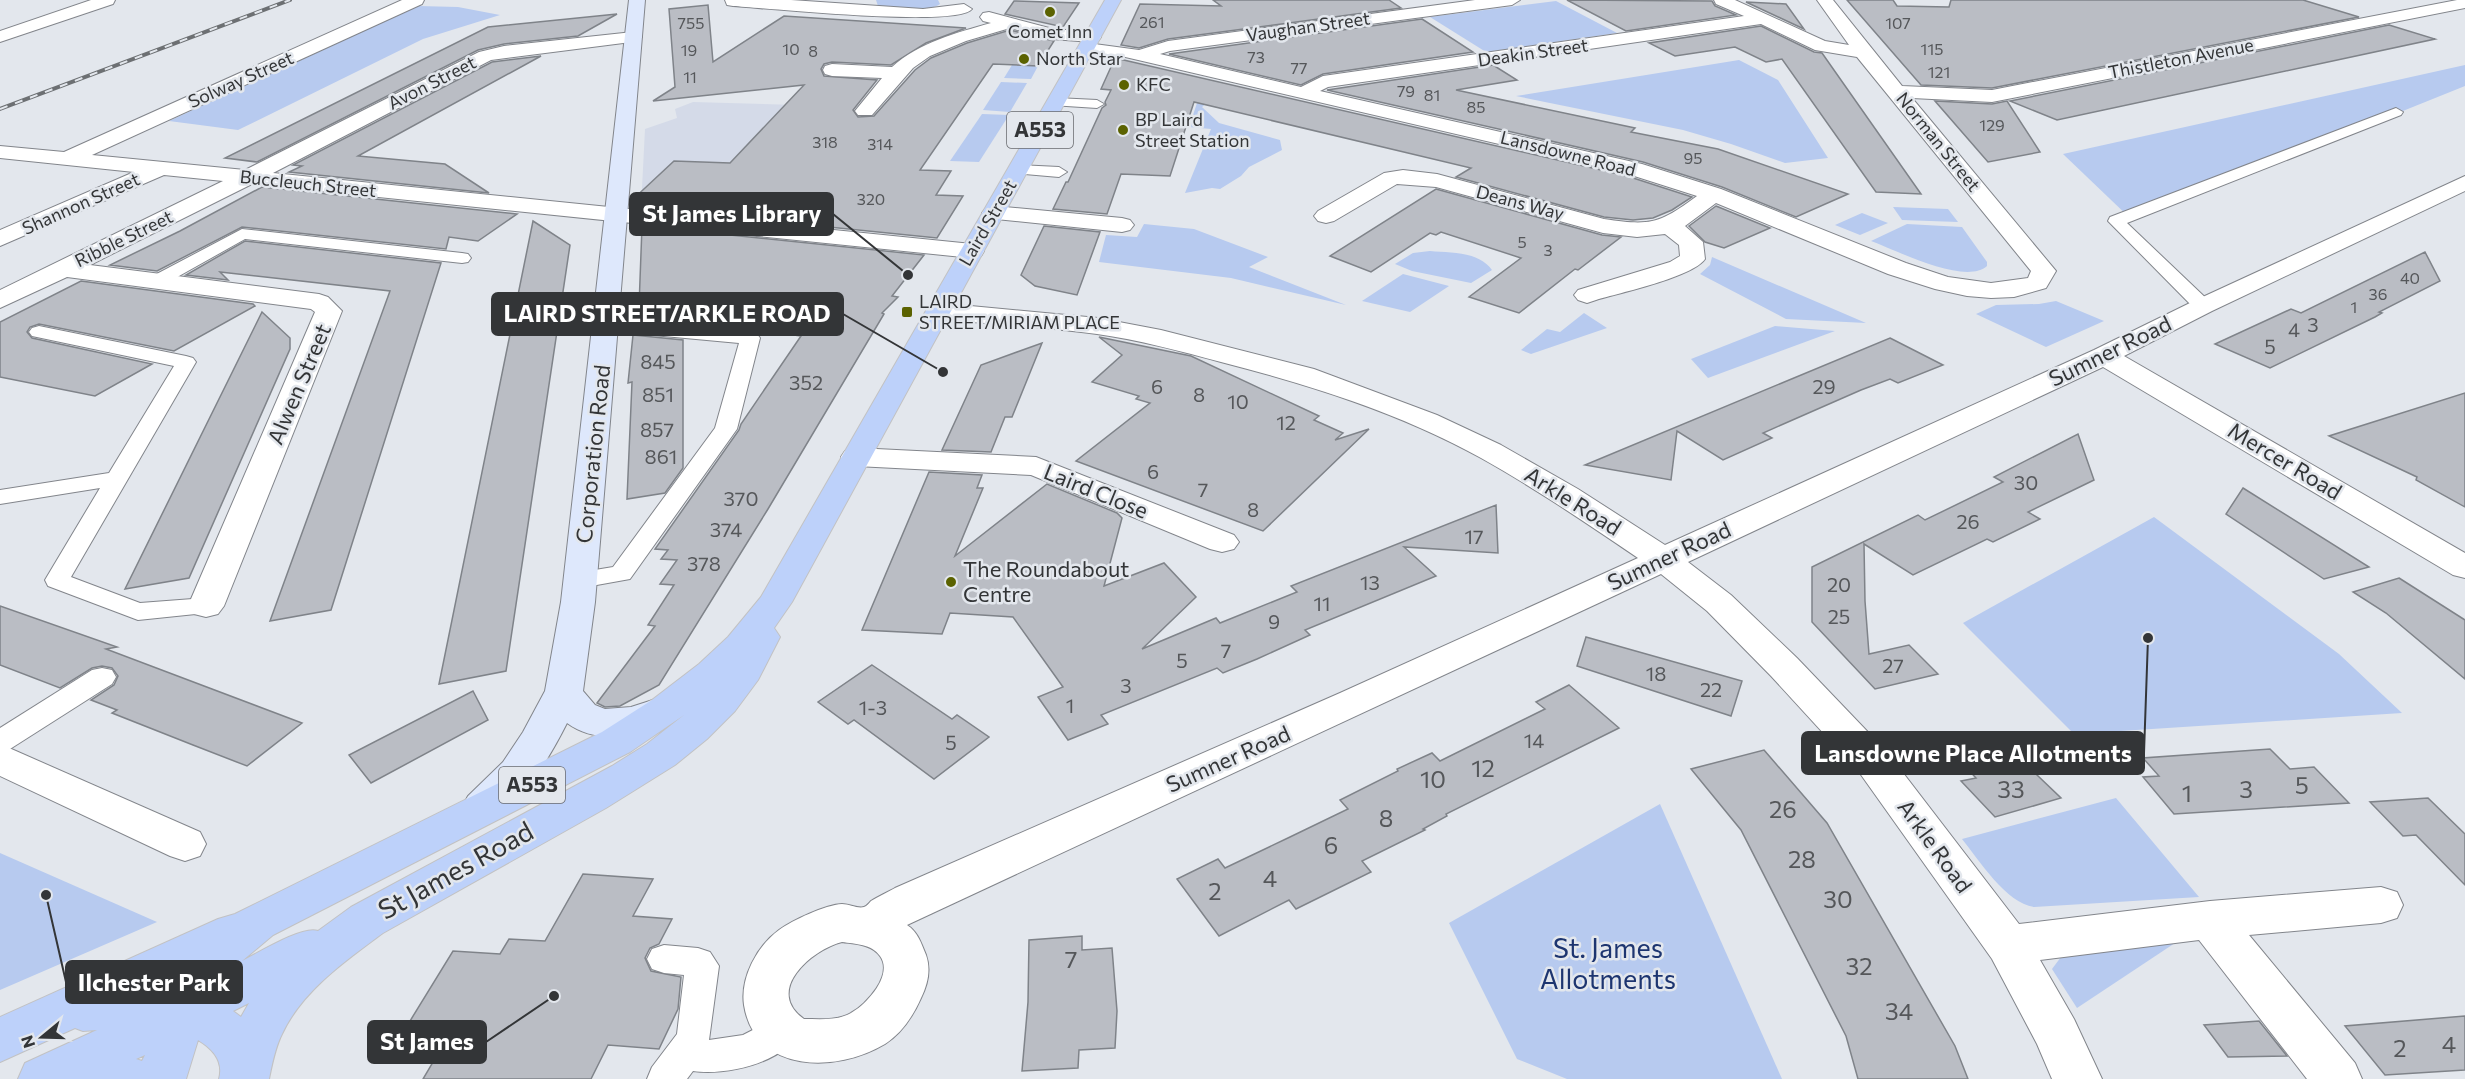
<svg xmlns="http://www.w3.org/2000/svg" width="2465" height="1079" font-family="Commissioner,sans-serif">
<rect width="100%" height="100%" fill="#e3e7ed"/>
<!-- built -->
<path fill="#d4dae8" d="M693,102L832,106L791,222L641,208L645,129L677,118L675,109Z"/>
<!-- green -->
<g fill="#b7caef">
<path d="M876,0H938L940,4C925,14 896,7 878,6Z"/>
<path d="M1556,1L1617,33L1486,52L1430,17Z"/>
<path d="M418,6L458,7L500,15L423,39L238,130L169,121Z"/>
<path d="M1739,60L1778,80L1828,158L1785,163L1731,144L1683,130L1516,96Z"/>
<path d="M1012,65L1038,66L1031,79L1004,78Z"/>
<path d="M2465,65V86L2132,220L2063,154Z"/>
<path d="M1001,82L1027,83L1010,112L983,110Z"/>
<path d="M1223,88L1202,107L1219,123L1280,140L1282,150L1249,167L1241,176L1220,189L1212,188L1185,193L1211,129L1189,127L1200,94Z"/>
<path d="M982,114L1009,115L979,162L950,161Z"/>
<path d="M1893,207L1948,209L1958,222L1902,220Z"/>
<path d="M1862,213L1888,223L1860,235L1835,225Z"/>
<path d="M1144,224L1194,229L1268,257L1249,267L1346,305L1231,278L1099,262L1106,235L1137,237Z"/>
<path d="M1907,224L1962,227L1987,262V266C1965,286 1896,250 1871,241Z"/>
<path d="M1430,251C1452,253 1478,251 1492,270L1471,283L1412,271L1395,264L1413,253Z"/>
<path d="M1712,257L1866,323L1786,319L1700,274L1710,265Z"/>
<path d="M1403,274L1449,286L1410,312L1362,301Z"/>
<path d="M2056,301L2104,321L2046,347L1976,314L1996,305L2039,304Z"/>
<path d="M1584,313L1607,328L1531,354L1521,350L1547,329L1560,332Z"/>
<path d="M1775,326L1835,331L1708,378L1691,359Z"/>
<path d="M2154,517L2339,654L2402,713L2074,734L1963,623Z"/>
<path d="M2116,798L2199,897L2034,907C2006,903 1979,860 1962,839Z"/>
<path d="M1660,804L1782,1079H1567L1517,1059L1449,923Z"/>
<path d="M0,853L157,922L0,990Z"/>
<path d="M2175,943L2077,1008L2052,969L2067,949Z"/>
</g>
<!-- building -->
<g fill="#babdc4" stroke="#7f8389" stroke-width="1.5">
<path d="M1213,0H1389L1401,8L1168,39L1139,48L1121,45L1140,4L1221,6Z"/>
<path d="M1567,0L1712,1L1715,6L1736,15L1626,31Z"/>
<path d="M1847,0H1893L1897,6L1949,7L1951,0H2303L2359,17L1992,88L1921,85Z"/>
<path d="M1014,1L1079,3L1063,27L1005,14Z"/>
<path d="M1746,2L1786,4L1804,29Z"/>
<path d="M708,5L713,62L784,16L966,28L926,43L891,65L832,62L824,64L821,69L824,76L877,80L853,110L858,117L874,116L915,70L931,58L967,43L1010,30L1054,41L1038,66L993,64L920,170L951,171L936,195L963,196L937,238L630,207V202L674,161L730,163L804,85L653,101L675,87L669,9Z"/>
<path d="M617,14L578,36L504,44L478,50L257,162L225,158L488,27Z"/>
<path d="M1422,19L1473,52L1323,74L1301,85L1169,54Z"/>
<path d="M2389,25L2435,39L2057,120L2010,101Z"/>
<path d="M1761,26L1814,52L1822,53L1921,194L1876,192L1782,59L1766,62L1735,47L1675,56L1649,43Z"/>
<path d="M541,56L358,156L445,164L489,193L289,172L302,166L293,165L492,62Z"/>
<path d="M1115,58L1627,176L1692,197L1672,210L1653,218L1633,220L1604,217L1456,177L1471,168L1194,102L1170,176L1121,174L1107,214L1053,209L1066,182H1068L1102,108L1106,105L1105,102L1111,90L1101,89Z"/>
<path d="M1493,65L1517,80L1456,90L1635,128L1631,132L1718,149L1848,194L1796,217L1722,187L1643,162L1327,90Z"/>
<path d="M1935,101L1992,104L2007,101L2040,152L1988,162Z"/>
<path d="M262,187L517,214L478,241L449,237L446,249L242,227L157,271L110,265L180,231Z"/>
<path d="M1436,189L1602,235L1621,237L1578,270L1575,269L1519,313L1469,297L1521,258L1441,232L1436,235L1430,233L1371,272L1330,256Z"/>
<path d="M1716,206L1770,228L1724,248L1705,242L1689,226Z"/>
<path d="M533,221L570,245L506,671L439,684Z"/>
<path d="M642,226L924,255L892,296L898,297L882,313L884,314L768,509L659,685L620,706L605,707L597,703L655,626L648,625L674,585L660,584L677,560L661,559L668,550L655,549L739,430L741,424L801,336L786,334L795,325L790,324L804,310L693,298L688,320H684V324L633,320V312L639,307Z"/>
<path d="M1044,226L1100,232L1077,295L1035,286L1021,275Z"/>
<path d="M245,241L441,263L331,610L270,621L390,291L220,272L228,280L186,275Z"/>
<path d="M2425,252L2440,281L2379,312L2382,313L2375,317L2270,368L2215,344L2291,309L2301,313Z"/>
<path d="M81,281L253,304L255,306L174,351L39,324L30,327L27,332L32,338L152,364L95,396L0,377V322Z"/>
<path d="M262,312L290,338V349L189,578L125,589Z"/>
<path d="M633,335L683,340V468L665,493L627,499L632,382L628,383Z"/>
<path d="M1099,337L1191,356L1319,416L1314,420L1343,433L1335,440L1369,429L1263,531L1076,461L1150,403L1136,399L1139,396L1092,382L1122,355Z"/>
<path d="M1890,338L1943,365L1898,383L1890,379L1861,390L1763,433L1772,438L1723,460L1677,431L1671,480L1585,465Z"/>
<path d="M1042,343L1012,417H1005L991,452L942,450L981,365Z"/>
<path d="M2465,393V507L2416,480L2417,477L2329,436Z"/>
<path d="M2078,434L2094,480L2028,512L2040,519L1993,542L1987,539L1913,575L1864,544L1865,601L1869,654L1909,645L1938,674L1875,689L1812,622V567L1918,515L1925,520L2003,482L1994,477Z"/>
<path d="M929,472L982,475L977,488H983L955,556L1047,484L1117,513L1122,518L1104,586L1164,563L1196,597L1142,649L1216,618L1220,623L1297,592L1291,586L1496,505L1498,553L1404,547L1436,576L1305,630L1310,635L1257,659L1223,673L1217,668L1101,715L1108,724L1068,740L1038,697L1063,687L1013,617L950,613L942,634L862,630Z"/>
<path d="M2243,488L2369,567L2324,579L2226,514Z"/>
<path d="M2399,578L2465,620V679L2386,613L2353,592Z"/>
<path d="M0,606L117,647L106,649L302,723L247,766L193,745L112,713L117,710L91,700L114,685L118,676L112,668L102,666L92,668L60,688L0,665Z"/>
<path d="M1586,637L1742,681L1731,716L1577,666Z"/>
<path d="M872,665L952,719L957,715L989,737L934,779L854,720L848,724L818,702Z"/>
<path d="M1569,685L1619,728L1446,814L1447,816L1423,829L1425,830L1362,861L1371,872L1296,909L1289,900L1219,936L1177,879L1218,859L1225,868L1290,837L1348,809L1340,800L1398,771L1397,769L1432,753L1440,761L1545,709L1536,702Z"/>
<path d="M473,691L488,720L371,783L349,755Z"/>
<path d="M1995,735L2061,798L1995,817L1961,781L1976,778L1948,748Z"/>
<path d="M2270,749L2290,769L2314,767L2349,803L2174,814L2143,777L2159,776L2143,758Z"/>
<path d="M1764,750L1827,823L1955,1046L1968,1079H1858L1846,1036L1741,830L1691,769Z"/>
<path d="M2428,798L2465,834V885L2416,835L2403,836L2370,802Z"/>
<path d="M583,874L653,879L633,916L672,919L659,944L650,948L645,958L651,971L681,977L678,1009L659,1049L608,1045L591,1079H423L455,1025L410,1021L453,951L500,954L509,939L545,941Z"/>
<path d="M1082,936V950L1112,948L1117,1011L1115,1048L1079,1050L1078,1068L1022,1071L1028,1002L1029,940Z"/>
<path d="M2465,1016V1070L2385,1075L2345,1026Z"/>
<path d="M2259,1021L2287,1056L2228,1057L2204,1025Z"/>
</g>
<g fill="none" stroke-linecap="round" stroke-linejoin="round">
<!-- lane casing -->
<g stroke="#82858b" stroke-width="2">
<g id="lane">
<path d="M1056,98L1097,100L1104,104L1097,108L1051,105L1049,102Z"/>
<path d="M2396,108L2403,112L2401,115L2127,223L2210,302L2212,306L2210,310H2196L2108,221L2110,217Z"/>
<path d="M1018,165L1059,167L1067,172L1059,177L1012,173L1010,170Z"/>
<path d="M242,229L462,253L468,254L471,258L468,262L462,263L245,239L163,285H151L148,281L151,277Z"/>
<path d="M606,320L750,332L757,334L760,338L737,429L630,579L580,588L571,586L568,580L571,574L613,567L715,428L739,343L599,330L596,326L599,322Z"/>
<path d="M39,326L186,356L193,358L196,362L71,577L140,603L206,598L215,600L219,606L215,612L138,620L48,586L45,580L100,488L0,504V490L109,473L174,366L32,336L29,332L32,328Z"/>
<path d="M102,668L112,670L116,677L112,684L10,749L0,752V728L92,670Z"/>
<path d="M664,945L698,948L710,952L719,966L709,1040L743,1035L782,1015L794,1020L799,1031C785,1063 725,1076 693,1071L687,1079H647L652,1067L677,1034L684,975L664,973L652,969L647,959L652,949Z"/>
</g>
</g>
<!-- street casing -->
<g stroke="#82858b" stroke-width="2">
<g id="street">
<path d="M91,0H115L113,4L0,42V31Z"/>
<path d="M402,0H424L422,4L92,155L245,170L479,52L504,46L633,32L639,33L642,37L639,41L491,60L273,173L972,244L981,246L984,251L981,256L972,258L252,184L90,265L319,294L328,297L342,311L224,606L218,614L206,617L194,614L188,606L315,312L311,309L67,277L0,308V290L223,181L164,175L0,246V230L134,172L0,158V146L64,152Z"/>
<path d="M725,0H791L923,9L964,4L972,9C958,28 766,8 733,6L727,5Z"/>
<path d="M1475,0H1520L1512,5L1170,51L1160,54L1301,87L1323,76L1744,16L1716,4L1714,0H1735L1825,41L1849,45L1817,0H1833L1902,86L1992,90L2457,0H2465V8L1992,102L1912,98L2056,271L2046,288L2014,297L1991,298L1967,296L1935,289L1888,274L1716,203L1685,226L1703,242L1705,259C1693,277 1619,293 1596,300L1587,303L1578,300L1574,295L1578,290L1670,262L1680,256L1679,245L1665,234L1637,237L1603,233L1436,187L1397,184L1334,221L1326,223L1318,221L1314,216L1318,211L1384,173L1403,170L1437,174L1604,219C1651,226 1659,224 1697,196L1628,174L1121,56L1081,52L1078,48L1081,44L1087,43L1139,50L1168,41ZM1761,24L1815,50L1857,57L2031,271L2028,278L1991,283L1948,277L1906,263L1721,189L1642,164L1320,91L1328,87Z"/>
<path d="M989,12L1053,29L1092,32L1098,33L1101,37L1098,41L1092,42L1052,39L1010,28L966,41L930,56L913,68L872,115H858L855,111L882,78L832,76L825,74L823,70L825,66L832,64L892,67C920,42 956,33 991,23L983,21L980,17L983,13Z"/>
<path d="M2465,176V191L2212,311L2124,356L2465,553V578L2453,575L2103,367L1688,562L1731,595L1797,658L1887,752L2019,924L2210,901L2381,887L2397,892L2403,905L2397,918L2381,923L2249,935L2355,1063L2362,1079H2307L2199,940L2040,960L2074,1019L2102,1079H2052L2037,1044L1992,959L1859,772L1771,676L1707,611L1661,574L907,925C918,932 921,943 926,955C931,969 928,984 921,998C913,1016 902,1033 885,1044C837,1073 755,1074 744,1005C740,978 757,946 779,930C793,920 825,905 842,904C849,904 858,909 864,907C867,906 869,903 871,901C879,896 888,892 895,888L1340,693L1638,558C1586,523 1535,488 1481,458C1400,413 1310,385 1221,362C1180,351 1139,340 1097,334C1045,327 992,324 939,319L930,317L926,311L930,305L939,303L1098,318L1161,330L1314,369L1437,415L1501,445L1578,489L1665,545L2094,350L2194,301ZM842,942C855,944 872,944 880,956C894,975 866,1005 851,1013C837,1021 819,1019 804,1019C764,991 811,950 842,942Z"/>
<path d="M994,206L1122,218L1130,220L1134,225L1130,230L1122,232L986,218L982,213L986,208Z"/>
<path d="M856,448L1036,457L1234,535L1239,542L1234,549L1222,552L1210,549L1031,475L856,466L845,463L841,457L845,451Z"/>
<path d="M0,744L200,832L206,844L200,856L185,861L170,856L0,776Z"/>
</g>
</g>
<!-- secondary casing -->
<g stroke="#82858b" stroke-width="2">
<path id="secondary" d="M629,0H645L595,602L583,691L595,705L605,709L631,707L659,698L673,702L678,712L673,722C638,734 600,747 567,723C553,751 517,815 486,822C480,823 474,820 468,818L462,807L468,796L503,762L523,732L545,691L561,602Z"/>
</g>
<!-- primary casing -->
<g stroke="#c2c2c3" stroke-width="2">
<path id="primary" d="M1105,0H1121L792,602L774,628L780,637L758,680L735,711L707,739L675,765L606,808L383,933C345,961 302,991 282,1034C275,1048 272,1064 269,1079H219C224,1061 213,1049 198,1040L186,1079H18L25,1063L97,1030L83,1031L75,1028L0,1062V1017L218,919L235,914L602,732L652,700L699,664L728,637L761,597ZM684,715L647,744L612,766L351,907L318,931C303,925 258,953 242,961L273,935L630,752ZM175,981L170,990L159,988ZM249,1003L241,1017L233,1011ZM145,1055L142,1061L136,1059Z"/>
</g>
<!-- lane -->
<use href="#lane" fill="#fff" fill-rule="evenodd"/>
<!-- street -->
<use href="#street" fill="#fff" fill-rule="evenodd"/>
<!-- secondary -->
<use href="#secondary" fill="#dee8fc" fill-rule="evenodd"/>
<!-- primary -->
<use href="#primary" fill="#bdd1fa" fill-rule="evenodd"/>
<!-- rail casing -->
<g stroke="#6d7073" stroke-width="4">
<path id="rail" d="M0,109L290,0"/>
</g>
<!-- rail -->
<use href="#rail" stroke="#e3e7ed" stroke-width="2" stroke-dasharray="8" stroke-linecap="butt"/>
</g>
<!-- markers -->
<g fill="#5b6200" stroke="#e3e7ed" stroke-width="2">
<circle cx="1050" cy="12" r="6"/>
<circle cx="1024" cy="59" r="6"/>
<circle cx="1124" cy="85" r="6"/>
<circle cx="1123" cy="130" r="6"/>
<rect x="901" y="306" width="12" height="12" rx="3"/>
<circle cx="951" cy="582" r="6"/>
</g>
<g text-anchor="middle" stroke-width="5" stroke-linejoin="round" paint-order="stroke">
<!-- far-number labels -->
<g font-size="16" fill="#55575a">
<text x="1152" y="28">261</text>
<text x="691" y="29">755</text>
<text x="1898" y="29">107</text>
<text x="791" y="55">10</text>
<text x="1932" y="55">115</text>
<text x="689" y="56">19</text>
<text x="813" y="57">8</text>
<text x="1256" y="63">73</text>
<text x="1299" y="74">77</text>
<text x="1939" y="78">121</text>
<text x="690" y="83">11</text>
<text x="1406" y="97">79</text>
<text x="1432" y="101">81</text>
<text x="1476" y="113">85</text>
<text x="1992" y="131">129</text>
<text x="825" y="148">318</text>
<text x="880" y="150">314</text>
<text x="1693" y="164">95</text>
<text x="871" y="205">320</text>
<text x="1522" y="248">5</text>
<text x="1548" y="256">3</text>
<text x="2410" y="284">40</text>
<text x="2378" y="300">36</text>
<text x="2354" y="313">1</text>
</g>
<!-- far-street labels -->
<g font-size="18" fill="#333537" stroke="#e3e7ed">
<text transform="translate(1308 27) rotate(-8)" y="6">Vaughan Street</text>
<text transform="translate(1533 53) rotate(-8)" y="6">Deakin Street</text>
<text transform="translate(2181 59) rotate(-11)" y="6">Thistleton Avenue</text>
<text transform="translate(241 80) rotate(-24)" y="6">Solway Street</text>
<text transform="translate(432 83) rotate(-27)" y="6">Avon Street</text>
<text transform="translate(1938 142) rotate(51)" y="6">Norman Street</text>
<text transform="translate(1568 154) rotate(14)" y="6">Lansdowne Road</text>
<text transform="translate(308 184) rotate(6)" y="6">Buccleuch Street</text>
<text transform="translate(1520 203) rotate(15)" y="6">Deans Way</text>
<text transform="translate(81 204) rotate(-24)" y="6">Shannon Street</text>
<text transform="translate(988 223) rotate(-60)" y="6">Laird Street</text>
<text transform="translate(124 239) rotate(-26)" y="6">Ribble Street</text>
</g>
<!-- far-poi labels -->
<g font-size="18" fill="#333537" stroke="#e3e7ed" text-anchor="start">
<text x="1050" y="38" text-anchor="middle">Comet Inn</text>
<text x="1036" y="65">North Star</text>
<text x="1136" y="91">KFC</text>
<text x="1135" y="126">BP Laird<tspan x="1135" dy="21">Street Station</tspan></text>
<text x="919" y="308">LAIRD<tspan x="919" dy="21">STREET/MIRIAM PLACE</tspan></text>
</g>
<!-- number labels -->
<g font-size="20" fill="#55575a">
<text x="2313" y="332">3</text>
<text x="2294" y="337">4</text>
<text x="2270" y="354">5</text>
<text x="658" y="369">845</text>
<text x="806" y="390">352</text>
<text x="1157" y="394">6</text>
<text x="1824" y="394">29</text>
<text x="658" y="402">851</text>
<text x="1199" y="402">8</text>
<text x="1238" y="409">10</text>
<text x="1286" y="430">12</text>
<text x="657" y="437">857</text>
<text x="661" y="464">861</text>
<text x="1153" y="479">6</text>
<text x="2026" y="490">30</text>
<text x="1203" y="497">7</text>
<text x="741" y="506">370</text>
<text x="1253" y="517">8</text>
<text x="1968" y="529">26</text>
<text x="726" y="537">374</text>
<text x="1474" y="544">17</text>
<text x="704" y="571">378</text>
<text x="1370" y="590">13</text>
<text x="1839" y="592">20</text>
<text x="1322" y="611">11</text>
<text x="1839" y="624">25</text>
<text x="1274" y="629">9</text>
<text x="1226" y="658">7</text>
<text x="1182" y="668">5</text>
<text x="1893" y="673">27</text>
<text x="1656" y="681">18</text>
<text x="1126" y="693">3</text>
<text x="1711" y="697">22</text>
<text x="1070" y="713">1</text>
<text x="873" y="715">1-3</text>
<text x="1534" y="748">14</text>
<text x="951" y="750">5</text>
</g>
<!-- shield labels -->
<g fill="#e3e7ed" stroke="#686a6e" stroke-width="1.5">
<rect x="1007" y="112" width="66" height="36" rx="4.5"/>
<rect x="499" y="767" width="66" height="36" rx="4.5"/>
</g>
<g font-size="21" font-weight="bold" fill="#333537">
<text x="1040" y="137">A553</text>
<text x="532" y="792">A553</text>
</g>
<!-- street labels -->
<g font-size="22" fill="#333537" stroke="#e3e7ed">
<text transform="translate(2110 351) rotate(-26)" y="8">Sumner Road</text>
<text transform="translate(299 384) rotate(-67)" y="8">Alwen Street</text>
<text transform="translate(593 454) rotate(-84)" y="8">Corporation Road</text>
<text transform="translate(2285 461) rotate(31)" y="8">Mercer Road</text>
<text transform="translate(1096 491) rotate(22)" y="8">Laird Close</text>
<text transform="translate(1573 501) rotate(32)" y="8">Arkle Road</text>
<text transform="translate(1669 556) rotate(-25)" y="8">Sumner Road</text>
<text transform="translate(1228 759) rotate(-24)" y="8">Sumner Road</text>
<text transform="translate(1935 846) rotate(54)" y="8">Arkle Road</text>
</g>
<!-- poi labels -->
<g font-size="22" fill="#333537" stroke="#e3e7ed" text-anchor="start">
<text x="963" y="577">The Roundabout<tspan x="963" dy="25">Centre</tspan></text>
</g>
<!-- near-number labels -->
<g font-size="24" fill="#55575a">
<text x="1483" y="777">12</text>
<text x="1433" y="788">10</text>
<text x="2302" y="794">5</text>
<text x="2011" y="798">33</text>
<text x="2246" y="798">3</text>
<text x="2187" y="802">1</text>
<text x="1783" y="818">26</text>
<text x="1386" y="827">8</text>
<text x="1331" y="854">6</text>
<text x="1802" y="868">28</text>
<text x="1270" y="887">4</text>
<text x="1215" y="900">2</text>
<text x="1838" y="908">30</text>
<text x="1071" y="968">7</text>
<text x="1859" y="975">32</text>
<text x="1899" y="1020">34</text>
<text x="2449" y="1053">4</text>
<text x="2400" y="1057">2</text>
</g>
<!-- near-street labels -->
<g font-size="27" fill="#333537" stroke="#e3e7ed">
<text transform="translate(456 871) rotate(-29)" y="9">St James Road</text>
</g>
<!-- near-park labels -->
<g font-size="27" fill="#1d3570" stroke="#e3e7ed">
<text x="1608" y="958">St. James<tspan x="1608" dy="31">Allotments</tspan></text>
</g>
</g>
<!-- callouts -->
<path fill="none" stroke="#333537" stroke-width="2" d="M908 275L833 214M943 372L843 314M2148 638L2144 753M46 895L66 982M554 996L486 1042"/>
<g fill="#333537" stroke="#e3e7ed" stroke-width="2">
<circle cx="908" cy="275" r="6"/>
<circle cx="943" cy="372" r="6"/>
<circle cx="2148" cy="638" r="6"/>
<circle cx="46" cy="895" r="6"/>
<circle cx="554" cy="996" r="6"/>
</g>
<g fill="#333537" stroke="#333537" stroke-width="2">
<rect x="630" y="193" width="203" height="42" rx="6"/>
<rect x="492" y="293" width="351" height="42" rx="6"/>
<rect x="1802" y="732" width="342" height="42" rx="6"/>
<rect x="66" y="961" width="176" height="42" rx="6"/>
<rect x="368" y="1021" width="118" height="42" rx="6"/>
</g>
<g font-size="24" text-anchor="middle" font-weight="bold" fill="#fff">
<text x="732" y="222">St James Library</text>
<text x="667" y="322">LAIRD STREET/ARKLE ROAD</text>
<text x="1973" y="762">Lansdowne Place Allotments</text>
<text x="154" y="991">Ilchester Park</text>
<text x="427" y="1050">St James</text>
</g>
<!-- north arrow -->
<g transform="translate(42 1037) rotate(251)" stroke="#e3e7ed" stroke-width="4.5" paint-order="stroke">
<path d="M0-4.5L10 22L0 15L-10 22Z" fill="#333537"/>
<text y="-9" font-size="16" font-weight="bold" text-anchor="middle" fill="#333537">N</text>
</g>
</svg>
